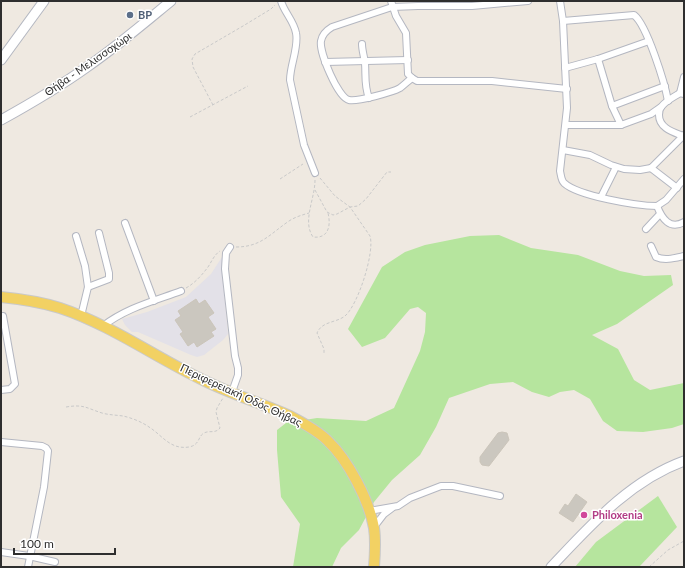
<svg xmlns="http://www.w3.org/2000/svg" width="685" height="568" font-family="Lato,sans-serif">
<rect width="100%" height="100%" fill="#efe9e1"/>
<!-- industrial -->
<path fill="#e3e1e8" d="M222,257V271L228,334L223,340L204,355L197,357L191,355L138,332H132L125,325L122,319L147,312L186,297L211,274Z"/>
<!-- green -->
<g fill="#b6e59e">
<path d="M499,235L531,248L578,255L620,271L644,276L671,275L673,285L617,324L592,335L618,349L634,380L650,390L684,383V424L672,428L643,432L617,431L603,421L590,399L574,390L560,392L549,397L532,392L513,382L490,384L449,398L436,427L420,455L392,480L374,502L359,530L341,548L332,567H293L300,524L281,497L277,450V430L286,423L317,418L366,421L394,408L420,351L425,332L426,313L418,307L410,309L385,338L362,347L348,329L382,267L405,252L425,245L470,236Z"/>
<path d="M658,496L677,527L639,567H575L596,542Z"/>
</g>
<!-- building -->
<g fill="#cbc7bf" stroke="#cbc5ba">
<path d="M196,299L199,304L205,300L214,313L208,317L216,329L211,332L214,336L197,347L194,342L188,346L180,334L183,332L175,320L181,316L178,311Z"/>
<path d="M502,432L507,433L509,440L489,466L482,465L480,462V457L498,433Z"/>
<path d="M576,494L587,502L573,522L559,513L565,504L568,506Z"/>
</g>
<g fill="none" stroke-linecap="round" stroke-linejoin="round">
<!-- street casing -->
<g stroke="#b4b7c1" stroke-width="8">
<g id="street">
<path d="M281,1C284,12 294,21 296,33C299,47 290,65 290,80L304,145L315,173"/>
<path d="M391,1L396,16L406,33L408,74L412,78L417,81H492L567,89"/>
<path d="M560,1L563,21L567,108L560,171C561,175 561,180 564,183C578,196 637,206 657,206L666,200L684,179"/>
<path d="M563,21L634,15C647,25 665,84 668,101"/>
<path d="M362,44C362,50 364,56 365,63C366,75 364,86 369,98"/>
<path d="M598,59L612,106L621,125L651,114L661,107"/>
<path d="M325,62L408,60"/>
<path d="M565,68L598,59L649,41"/>
<path d="M412,78C408,81 404,85 400,88C393,92 357,102 349,100C338,98 319,52 321,41C322,35 327,30 332,27L392,7L418,6H472L528,1"/>
<path d="M680,93L684,77"/>
<path d="M612,106L665,86"/>
<path d="M566,125H621"/>
<path d="M683,136C673,132 659,128 659,115C659,111 660,108 662,106C667,100 674,97 680,93L684,94"/>
<path d="M563,150L590,155L611,165L624,169L640,170L651,168L684,135"/>
<path d="M651,168L677,188"/>
<path d="M601,197L616,167"/>
<path d="M657,206C662,219 670,230 684,222"/>
<path d="M125,223L154,301"/>
<path d="M646,229L660,214"/>
<path d="M76,236L85,266L88,287L81,316"/>
<path d="M651,246L656,257C665,261 675,258 684,256"/>
<path d="M230,247L226,253L225,269L235,356L238,368V375L232,392"/>
<path d="M88,287L109,279V273L99,233"/>
<path d="M103,326C126,308 154,301 181,291"/>
<path d="M1,390L10,389L15,384L3,316"/>
<path d="M1,442L42,446L46,448L48,451L44,487L28,567"/>
<path d="M368,510H375L398,506L410,498L441,486H453L500,496"/>
<path d="M374,527L384,514L392,508"/>
<path d="M1,552L29,556L55,562"/>
</g>
</g>
<!-- secondary casing -->
<g stroke="#b4b7c1" stroke-width="11">
<g id="secondary">
<path d="M1,60L44,1"/>
<path d="M1,120C30,104 59,87 87,67C116,47 143,24 171,1"/>
<path d="M551,567C590,526 629,481 684,461"/>
</g>
</g>
<!-- primary casing -->
<g stroke="#c9c9c9" stroke-width="12">
<path id="primary" d="M1,297C21,299 41,302 60,308C111,325 155,357 203,380C231,394 261,403 290,416C303,423 317,430 328,441C348,460 369,500 374,528C376,541 375,554 374,567"/>
</g>
<!-- path -->
<g stroke="#c9c9c9" stroke-width="1" stroke-dasharray="3 2" stroke-linecap="butt">
<path d="M213,105L193,67L192,59L195,54L243,26L271,9L275,5"/>
<path d="M190,117L248,86"/>
<path d="M320,178L335,196L350,207L370,236C375,252 358,305 345,316C336,323 322,321 317,333L324,349V354"/>
<path d="M280,179L303,164"/>
<path d="M315,180C315,199 302,221 313,237C329,239 331,225 328,213"/>
<path d="M315,190L327,212L333,215L337,214L350,207L358,206L366,199L387,172H391"/>
<path d="M236,247C261,247 270,234 289,221C295,217 302,215 309,213"/>
<path d="M186,288C195,283 202,275 208,267C212,261 214,255 220,251"/>
<path d="M66,407C84,404 86,408 102,413C109,415 116,415 123,416C132,418 142,422 149,427C162,435 170,450 189,447C200,445 198,436 204,433C210,430 215,434 220,428L216,412L217,408L223,398"/>
<path d="M649,567L668,550L684,541"/>
</g>
<!-- street -->
<use href="#street" stroke="#fff" stroke-width="6"/>
<!-- secondary -->
<use href="#secondary" stroke="#fff" stroke-width="9"/>
<!-- primary -->
<use href="#primary" stroke="#f2d163" stroke-width="10"/>
</g>
<!-- markers -->
<circle fill="#5c6f8a" stroke="#fff" stroke-width="1.5" cx="130" cy="15" r="4"/>
<circle fill="#d1479c" stroke="#fff" stroke-width="1.5" cx="584" cy="515" r="4"/>
<g text-anchor="middle" stroke-width="3" stroke-linejoin="round" paint-order="stroke">
<!-- service labels -->
<g font-size="11" font-weight="bold" fill="#4e5e75" stroke="#fff" text-anchor="start">
<text x="138" y="19">BP</text>
</g>
<!-- street labels -->
<g font-size="11" fill="#2e2e2e" stroke="#fff">
<text transform="translate(88 64) rotate(-35)" y="4">Θήβα - Μελισσοχώρι</text>
<text transform="translate(241 395) rotate(25)" y="4">Περιφερειακή Οδός Θήβας</text>
</g>
<!-- hotel labels -->
<g font-size="11" font-weight="bold" fill="#b23c85" stroke="#fff" text-anchor="start">
<text x="592" y="519">Philoxenia</text>
</g>
</g>
<!-- border -->
<rect width="685" height="568" fill="none" stroke="#2e2e2e" stroke-width="4"/>
<!-- scale -->
<path d="M14 548v6h101v-6" fill="none" stroke="#2e2e2e" stroke-width="2"/>
<text x="20" y="548" font-size="12" fill="#2e2e2e" stroke="#ffffff" stroke-width="3" paint-order="stroke">100 m</text>
</svg>
